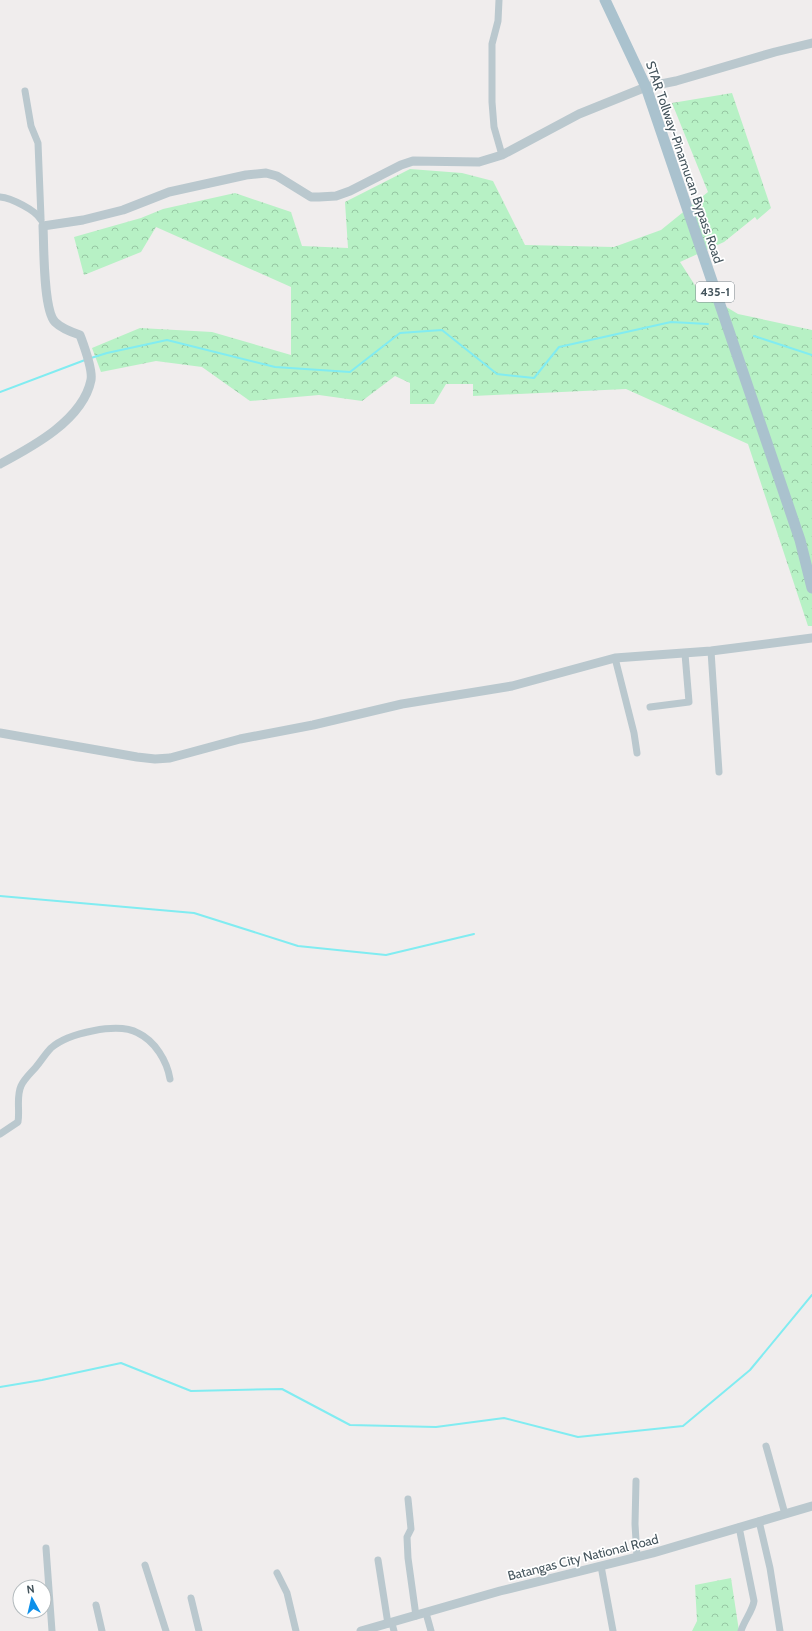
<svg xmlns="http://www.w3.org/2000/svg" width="812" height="1631" font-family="Cabin,sans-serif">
<defs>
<pattern id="forest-crowns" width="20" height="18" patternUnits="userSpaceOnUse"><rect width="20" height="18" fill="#b7f1c5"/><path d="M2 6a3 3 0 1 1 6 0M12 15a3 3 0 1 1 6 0" fill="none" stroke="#96c6a3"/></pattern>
</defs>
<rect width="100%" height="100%" fill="#f0eded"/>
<!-- forest -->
<g fill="url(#forest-crowns)">
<path d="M732,93L771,208L757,220L755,217L724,242L680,262L698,290L738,314L812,330V626H808L748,444L626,389L473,396V384H446L434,404H410V383L395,376L362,401L319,395L250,401L202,367L156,361L101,372L92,348L140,328L212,332L291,355V287L156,227L141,252L84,275L74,237L141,218L163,209L235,193L291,212L302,246L348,248L345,202L410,169L462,173L493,181L525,245L614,247L661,230L708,192L672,103Z"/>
<path d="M731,1578L739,1631H692L697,1621L695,1585Z"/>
</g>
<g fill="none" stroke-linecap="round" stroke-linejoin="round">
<!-- stream -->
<g stroke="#81ecf1" stroke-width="2">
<path d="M754,336L812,355"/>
<path d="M91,358L107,353L167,340L275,367L350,372L400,333L442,330L497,374L534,378L559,347L671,322L708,324"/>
<path d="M0,392L85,360"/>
<path d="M0,896L194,913L298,946L386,955L474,934"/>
<path d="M0,1387L42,1380L121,1363L191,1391L282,1389L350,1425L436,1427L504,1418L578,1437L683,1426L750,1370L812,1295"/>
</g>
<!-- minor -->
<g stroke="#bac8ce" stroke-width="7">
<path d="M499,0L498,21L492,44V102L494,127L502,155"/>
<path d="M25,91L31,126L38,143L41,218"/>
<path d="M0,197C11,198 36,210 41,220"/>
<path d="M711,651L719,772"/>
<path d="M615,658L634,733L637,753"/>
<path d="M650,707L689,702L685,654"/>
<path d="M0,1134L18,1122C20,1110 16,1097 21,1086C24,1079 31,1073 36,1067C41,1061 46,1053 51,1048C68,1033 118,1022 138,1033C155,1041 167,1061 170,1079"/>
<path d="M766,1446L785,1514"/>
<path d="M636,1481L635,1524L637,1557"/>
<path d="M408,1499L411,1529L407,1537L408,1558L416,1616"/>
<path d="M759,1521L770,1568L780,1631"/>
<path d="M739,1527L754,1601C753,1610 744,1621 741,1631"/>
<path d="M46,1548L52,1631"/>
<path d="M378,1560L388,1624"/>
<path d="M145,1565L166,1631"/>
<path d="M601,1566L613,1631"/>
<path d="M277,1573L287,1593L296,1631"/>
<path d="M191,1598L199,1631"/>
<path d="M96,1605L102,1631"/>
<path d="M426,1613L431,1631"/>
<path d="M392,1623L394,1631"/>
</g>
<!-- tertiary -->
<g stroke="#bac8ce" stroke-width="9">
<path d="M0,464C32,447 83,420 91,380C93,369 84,346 80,335C71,332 61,328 55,322C43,310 44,245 43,226L83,220L123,210L169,192L246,175L266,173L277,176L311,197H319L336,196L350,191L401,165L413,161L479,162L502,155L579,114L646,87L676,81L775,52L812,43"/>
<path d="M0,733L137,757L155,759L170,758L240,739L313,725L402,704L512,686L615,658L711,651L812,638"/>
<path d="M361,1631L500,1591L653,1553L812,1506"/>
</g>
<!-- primary -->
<path stroke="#aac2ce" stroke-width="11" d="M605,0L646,87L800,540L812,588"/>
</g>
<g text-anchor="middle" stroke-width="3.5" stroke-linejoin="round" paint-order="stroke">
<!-- shield labels -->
<rect fill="#fff" stroke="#7c878d" stroke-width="1" x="696" y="282" width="38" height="20" rx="3"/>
<g font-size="12" font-weight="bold" fill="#44545c">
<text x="715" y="296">435-1</text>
</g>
<!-- street labels -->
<g font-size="13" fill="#44545c" stroke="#fff">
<text transform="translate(685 162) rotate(71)" y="5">STAR Tollway-Pinamucan Bypass Road</text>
<text transform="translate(583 1557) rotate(-14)" y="5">Batangas City National Road</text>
</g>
</g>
<!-- north arrow -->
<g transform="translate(32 1599) rotate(352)"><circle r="19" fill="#ffffff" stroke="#b4bbbe"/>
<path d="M0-3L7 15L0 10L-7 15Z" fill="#0d90ea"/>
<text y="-6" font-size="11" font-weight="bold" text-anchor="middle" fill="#44545c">N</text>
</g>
</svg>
